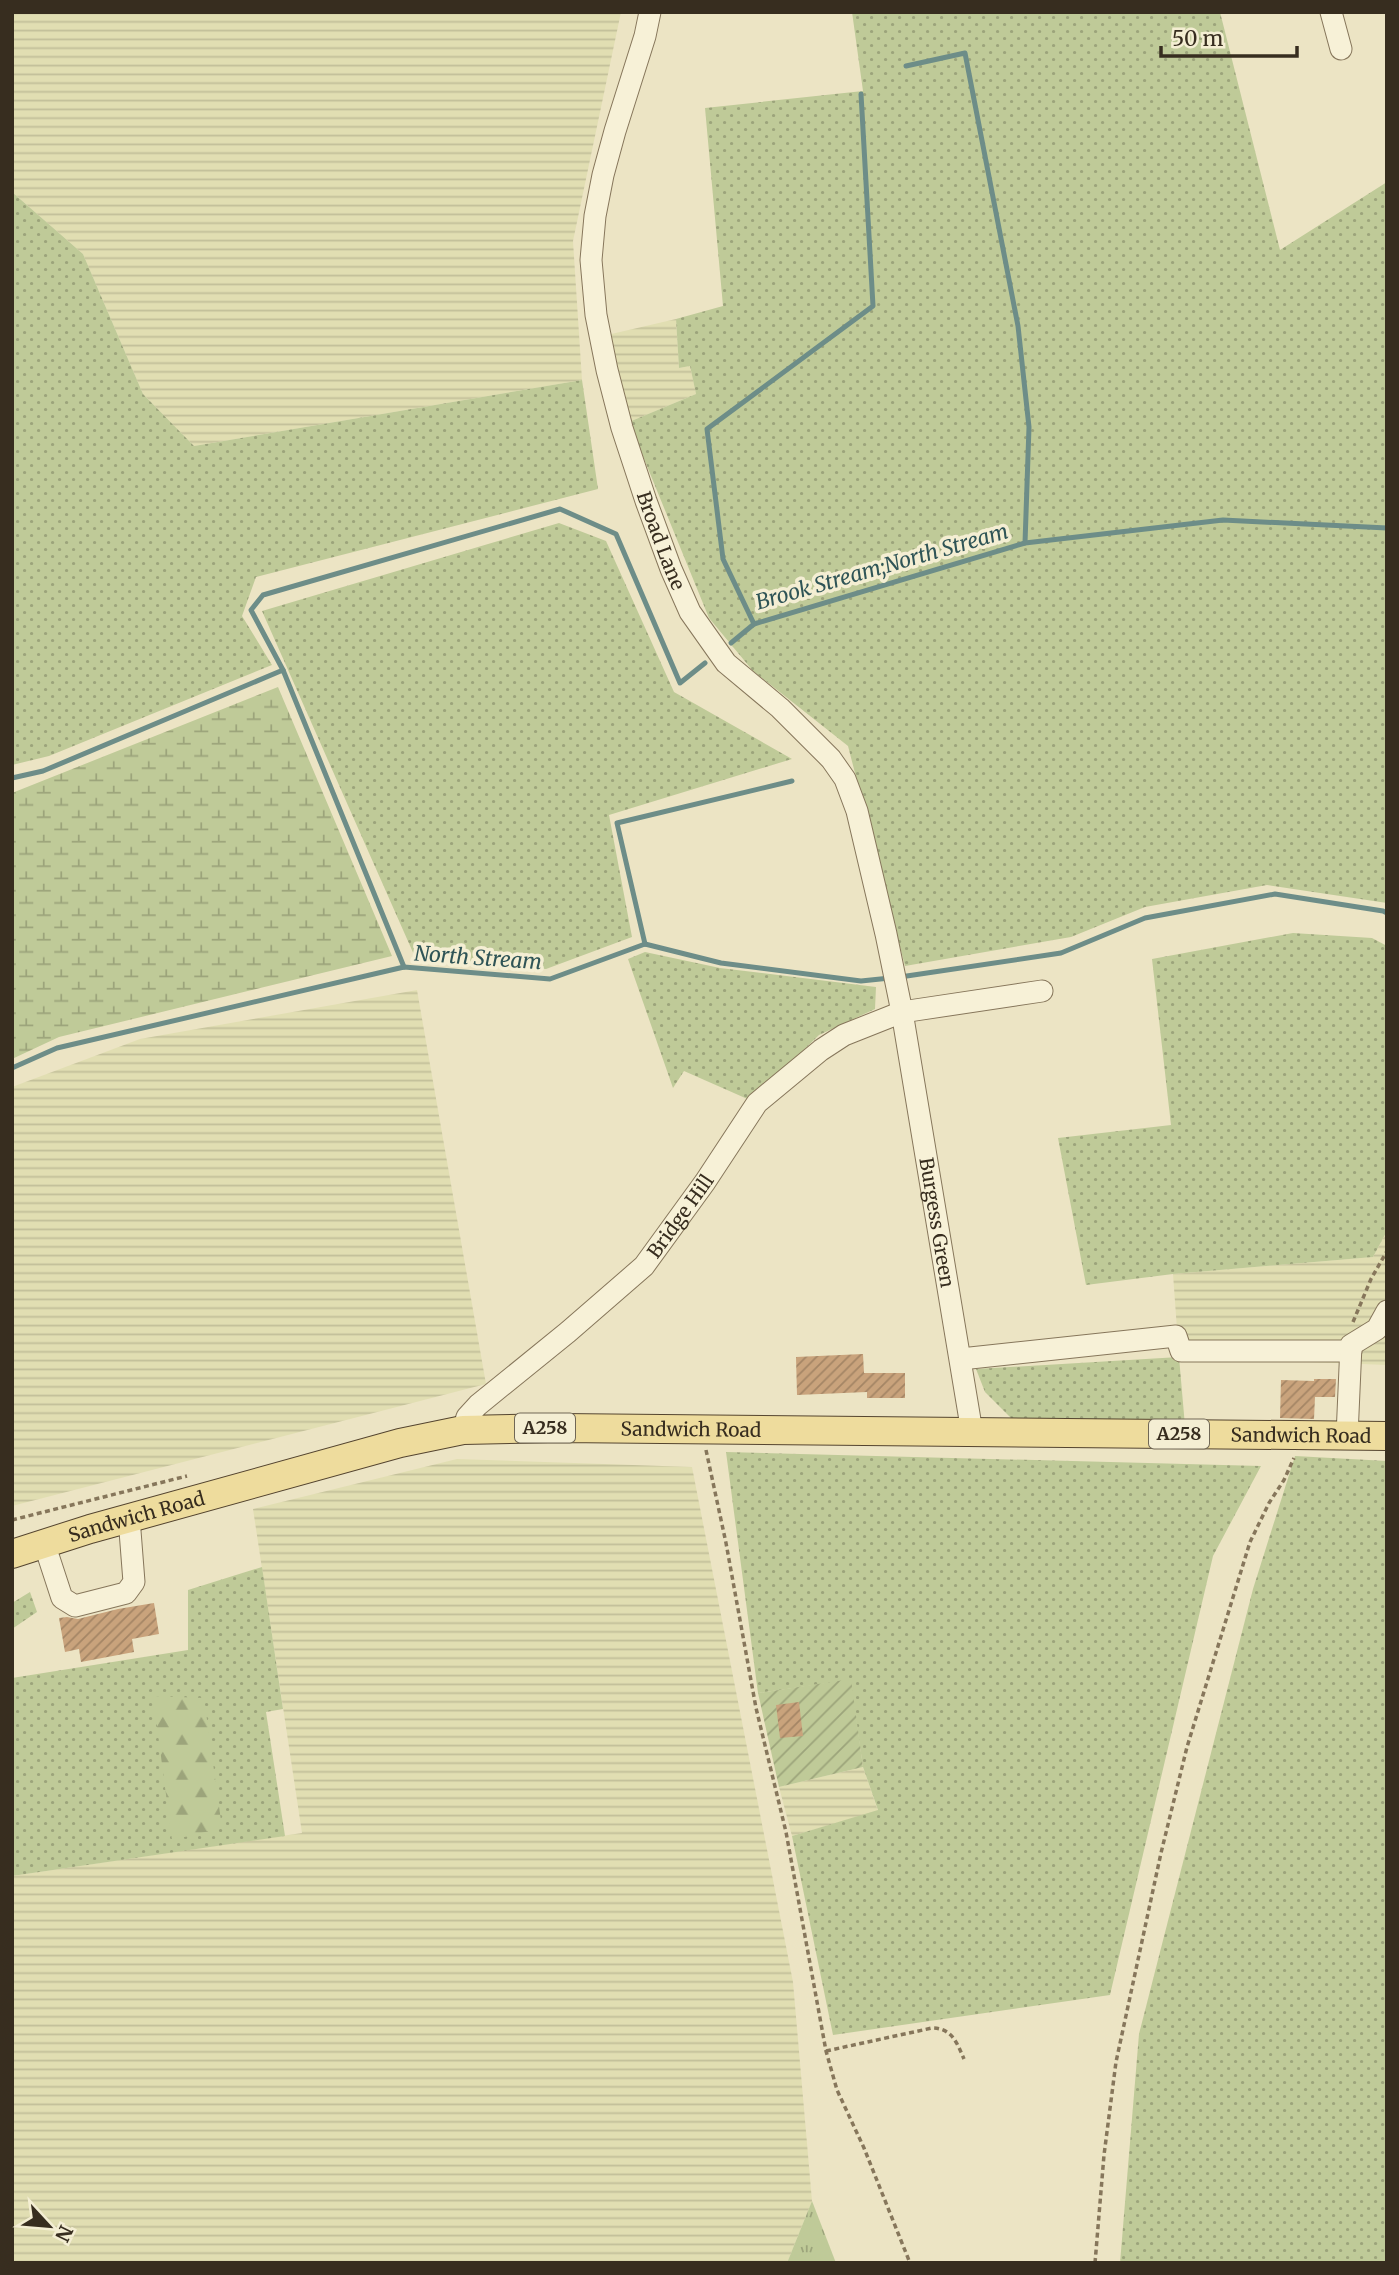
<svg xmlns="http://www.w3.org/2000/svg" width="1399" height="2275" font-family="Merriweather,serif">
<defs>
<pattern id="farmland-rules" width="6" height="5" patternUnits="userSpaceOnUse" patternTransform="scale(1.75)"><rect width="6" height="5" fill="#e1deb2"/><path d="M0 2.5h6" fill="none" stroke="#c2bf99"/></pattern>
<pattern id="grass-dots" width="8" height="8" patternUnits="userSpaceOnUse" patternTransform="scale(1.75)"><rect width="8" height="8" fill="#bfca98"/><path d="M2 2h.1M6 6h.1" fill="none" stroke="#9ca47b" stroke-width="1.8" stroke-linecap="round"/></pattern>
<pattern id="forest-firs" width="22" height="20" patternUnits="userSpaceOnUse" patternTransform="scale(1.75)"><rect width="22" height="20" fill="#bfca98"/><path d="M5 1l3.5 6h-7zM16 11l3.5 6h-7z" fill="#9ca47b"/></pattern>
<pattern id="wetland-marsh" width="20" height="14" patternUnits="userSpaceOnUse" patternTransform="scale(1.75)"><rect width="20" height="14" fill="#bfca98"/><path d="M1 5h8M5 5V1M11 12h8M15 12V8" fill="none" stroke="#9ca47b"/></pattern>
<pattern id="park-tufts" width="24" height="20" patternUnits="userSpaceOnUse" patternTransform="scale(1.75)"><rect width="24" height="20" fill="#bfca98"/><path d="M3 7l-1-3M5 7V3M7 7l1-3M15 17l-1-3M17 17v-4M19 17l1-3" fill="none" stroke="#9ca47b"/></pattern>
<pattern id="garden-furrows" width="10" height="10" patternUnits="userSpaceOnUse" patternTransform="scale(1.75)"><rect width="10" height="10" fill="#bfca98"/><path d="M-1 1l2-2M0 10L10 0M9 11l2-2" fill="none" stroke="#9ca47b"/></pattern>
<pattern id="building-hatch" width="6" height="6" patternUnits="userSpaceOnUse" patternTransform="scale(1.75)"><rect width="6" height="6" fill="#c9a37c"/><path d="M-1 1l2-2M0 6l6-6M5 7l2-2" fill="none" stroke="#a48565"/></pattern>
</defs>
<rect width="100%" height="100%" fill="#ece4c4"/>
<!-- farmland -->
<g fill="url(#farmland-rules)">
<path d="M12,12H621L573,241L582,380L194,446L143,394L83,254L12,192Z"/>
<path d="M676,319L679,368L690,366L696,394L629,422L607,335Z"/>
<path d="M417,990L486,1384L12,1506V1087L140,1039Z"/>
<path d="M1387,1231V1365L1179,1357L1173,1274L1373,1257Z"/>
<path d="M457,1459L692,1467L793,1982L812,2201L787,2263H12V1876L302,1833L253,1509Z"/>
<path d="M863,1767L878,1811L792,1836L779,1787Z"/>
</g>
<!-- grass -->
<g fill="url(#grass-dots)">
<path d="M852,12H1220L1280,250L1387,182V903L1267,885L1145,907L1071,937L905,966L848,746L753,671L709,618L629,422L696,394L690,366L679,368L676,319L723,306L705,108L863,91Z"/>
<path d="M12,192L83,254L143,394L194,446L582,380L598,489L256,577L242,616L272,665L49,756L12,765Z"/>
<path d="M559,523L606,541L674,692L792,759L609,815L632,937L546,969L415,957L262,611Z"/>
<path d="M1293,933L1372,938L1387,946V1231L1373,1257L1173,1274L1086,1285L1058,1138L1171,1125L1152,959Z"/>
<path d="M645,952L720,968L876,987L875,1009L819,1035L752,1101L684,1071L673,1088L628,959Z"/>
<path d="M1179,1357L1185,1426L1013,1420L985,1392L976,1369Z"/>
<path d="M726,1452L1261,1466L1213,1556L1110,1995L833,2035L792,1836L878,1810L863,1767L850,1680L758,1693Z"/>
<path d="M1295,1456L1387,1461V2263H1120L1139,2034L1253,1589Z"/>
<path d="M262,1567L283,1709L266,1712L285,1836L12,1876V1678L188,1650V1590Z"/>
<path d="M30,1592L37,1612L12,1629V1603Z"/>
</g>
<!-- forest -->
<path fill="url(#forest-firs)" d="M153,1696L204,1698L222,1828L172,1840Z"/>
<!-- wetland -->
<path fill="url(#wetland-marsh)" d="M278,687L392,956L59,1037L12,1059V793Z"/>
<!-- park -->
<path fill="url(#park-tufts)" d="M812,2201L836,2263H787Z"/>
<!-- garden -->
<path fill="url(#garden-furrows)" d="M851,1679L863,1767L779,1787L758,1693Z"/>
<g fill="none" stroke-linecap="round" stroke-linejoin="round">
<!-- stream -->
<g stroke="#6d8d88" stroke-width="5">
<path d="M906,66L965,53L1018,326L1029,427L1025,543"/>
<path d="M861,94L873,306L707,429L723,559L754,624L1025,543L1223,520L1387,528"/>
<path d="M731,643L754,624"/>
<path d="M283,670L251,610L263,595L560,509L616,534L680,683L705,663"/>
<path d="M12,778L43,771L283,670L404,967"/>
<path d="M645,944L721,963L861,981L890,978"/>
<path d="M645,944L617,823L792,781"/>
<path d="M900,977L1061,953L1145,918L1275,894L1383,911L1387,913"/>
<path d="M12,1068L57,1048L404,967L550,979L645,944"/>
</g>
</g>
<!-- building -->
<g fill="url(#building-hatch)">
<path d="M863,1354L864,1373H905V1398H867V1392L797,1395L796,1357Z"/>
<path d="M1314,1379H1336L1335,1397H1315L1314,1419L1280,1418L1281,1380L1314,1381Z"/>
<path d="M154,1603L159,1634L132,1639L134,1652L81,1662L79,1649L65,1652L59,1618L67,1617L78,1619L118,1609Z"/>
<path d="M799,1702L803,1736L780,1738L776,1705Z"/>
</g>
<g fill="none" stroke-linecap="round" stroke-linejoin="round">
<!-- minor casing -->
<g stroke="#86765b" stroke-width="23">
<g id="minor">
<path id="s1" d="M650,12L645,36L615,131L603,175L595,216L591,260L596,315L607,370L622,428L646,501L671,569L690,612L726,663L780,708L831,759L845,779L857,811L886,934L902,1012L972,1432"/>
<path d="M1331,12L1341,49"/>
<path d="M961,1359L1176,1336L1181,1351H1351"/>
<path id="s2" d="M463,1430L467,1417L478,1405L568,1332L644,1266L705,1182L757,1103L821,1050L844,1035L902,1012L1042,991"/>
<path d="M1347,1436L1351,1345L1377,1329L1387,1311"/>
<path d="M44,1543L62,1598L75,1606L126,1593L134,1582L129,1518"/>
</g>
</g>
<!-- major casing -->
<g stroke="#54442f" stroke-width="30">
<g id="major">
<path id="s3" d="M12,1554L90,1529L400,1443L463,1430L561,1428L1387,1436"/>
</g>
</g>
<!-- path -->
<g stroke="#86765b" stroke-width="3.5" stroke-dasharray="5 3.5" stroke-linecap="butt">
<path d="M1353,1322L1371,1279L1387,1251"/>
<path d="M706,1450L726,1543L756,1708L786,1832L826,2051L837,2090L864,2148L910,2263"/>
<path d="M12,1520L187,1476"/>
<path d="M826,2051L932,2028C952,2028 957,2043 964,2059"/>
<path d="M1095,2263L1104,2155L1116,2062L1161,1853L1187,1747L1250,1542L1269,1503L1284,1480L1294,1458"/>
</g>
<!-- minor -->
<use href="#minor" stroke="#f7f1d7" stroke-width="21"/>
<!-- major -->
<use href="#major" stroke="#eedc9d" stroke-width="28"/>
</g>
<g text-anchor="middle" stroke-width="7" stroke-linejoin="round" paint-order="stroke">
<!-- shield labels -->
<g fill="#f4eed3" stroke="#706755" stroke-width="2">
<rect x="515" y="1413.5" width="60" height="29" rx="5"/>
<rect x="1149" y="1419.5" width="60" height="29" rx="5"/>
</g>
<g font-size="18" font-weight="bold" fill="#372d1f">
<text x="545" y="1434">A258</text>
<text x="1179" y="1440">A258</text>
</g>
<!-- street labels -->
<g font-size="19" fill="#372d1f" stroke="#f4eed3">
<text dy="7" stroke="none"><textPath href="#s1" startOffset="546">Broad Lane</textPath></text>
<text dy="7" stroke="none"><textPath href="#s2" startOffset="308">Bridge Hill</textPath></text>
<text dy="7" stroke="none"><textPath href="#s1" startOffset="1306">Burgess Green</textPath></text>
<text dy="7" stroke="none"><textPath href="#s3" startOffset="696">Sandwich Road</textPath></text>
<text dy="7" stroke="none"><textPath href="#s3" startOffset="1306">Sandwich Road</textPath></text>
<text dy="7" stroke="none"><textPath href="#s3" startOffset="130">Sandwich Road</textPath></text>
</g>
<!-- water labels -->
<g font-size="21" font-style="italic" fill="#2f5456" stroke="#f4eed3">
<text transform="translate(882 567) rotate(-16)" y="7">Brook Stream;North Stream</text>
<text transform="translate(478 958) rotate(4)" y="7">North Stream</text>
</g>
</g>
<!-- border -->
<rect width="1399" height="2275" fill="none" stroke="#372d1f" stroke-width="28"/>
<!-- north arrow -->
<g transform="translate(49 2226) rotate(116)" stroke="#f4eed3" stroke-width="5" paint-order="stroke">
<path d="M0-5L12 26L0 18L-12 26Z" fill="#372d1f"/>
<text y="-10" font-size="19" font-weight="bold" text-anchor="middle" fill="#372d1f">N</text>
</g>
<!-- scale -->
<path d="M1161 46v10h136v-10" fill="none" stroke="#372d1f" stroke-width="3.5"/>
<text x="1172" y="46" font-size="21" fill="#372d1f" stroke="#f4eed3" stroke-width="5" paint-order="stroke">50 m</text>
</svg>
